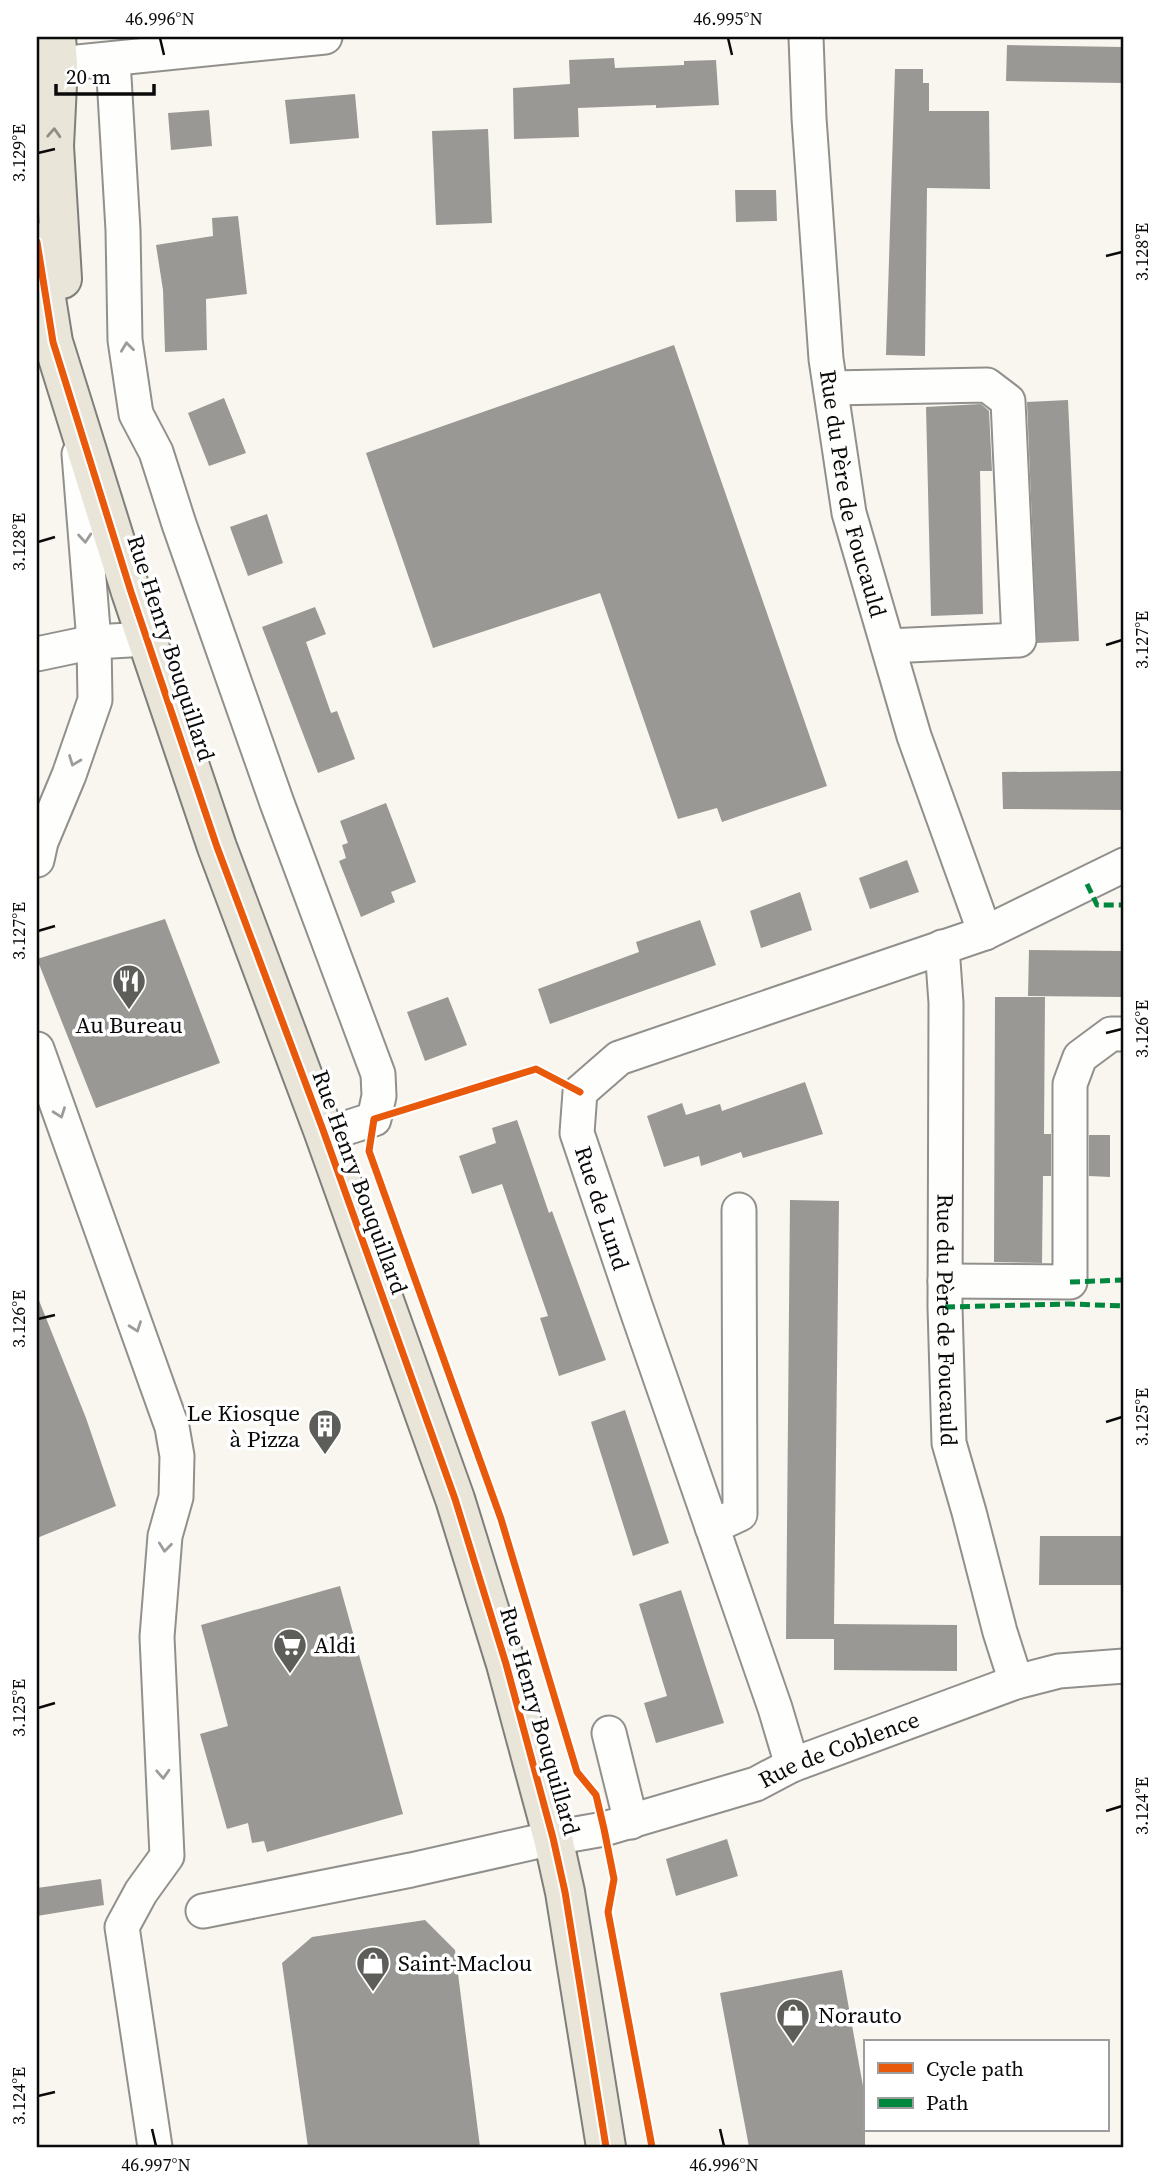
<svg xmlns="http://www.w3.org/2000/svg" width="1161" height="2184" font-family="'Source Serif 4',serif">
<rect width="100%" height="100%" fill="#f8f6ee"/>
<!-- building -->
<g fill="#9a9894">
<path d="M1007,45L1123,47V83L1006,81Z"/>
<path d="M614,58L615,68L684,65V61L716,60L719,105L656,108V105L578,108L579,137L514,139L513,88L570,84L569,60Z"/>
<path d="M895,69H923V83H929V111H989L990,189L927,188L925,356L886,355Z"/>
<path d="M355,94L359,138L290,144L285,100Z"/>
<path d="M209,110L212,146L171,150L168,113Z"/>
<path d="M488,129L492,223L436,225L432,131Z"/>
<path d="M735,190H776L777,221L736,222Z"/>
<path d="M238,216L247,294L206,299L207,350L165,352L163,290L156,245L213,236L212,218Z"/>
<path d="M674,345L827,786L722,822L717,808L678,819L600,593L433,648L366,453Z"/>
<path d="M224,398L246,453L209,466L188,413Z"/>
<path d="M1068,400L1079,641L1037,643L1027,402Z"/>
<path d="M981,404L989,411L992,471H980L983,614L931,616L926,407Z"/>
<path d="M267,514L283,563L248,576L230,527Z"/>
<path d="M315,607L326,634L306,642L331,713L337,711L355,759L318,773L262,627Z"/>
<path d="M1124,771V810L1003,809L1002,772Z"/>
<path d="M386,803L416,882L391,892L395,902L361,917L339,861L346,858L342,845L348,843L340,821Z"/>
<path d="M907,860L919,892L870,909L859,878Z"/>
<path d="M800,892L812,930L761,948L750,911Z"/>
<path d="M165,919L220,1063L96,1108L37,959Z"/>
<path d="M700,920L716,965L550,1024L538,989L639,952L636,942Z"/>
<path d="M1029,950L1124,951V997L1028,996Z"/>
<path d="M448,997L467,1045L425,1061L407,1012Z"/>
<path d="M995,997H1045L1044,1134H1051V1176H1043L1042,1263L994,1262Z"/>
<path d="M805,1082L823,1134L743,1158L741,1152L701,1166L699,1156L664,1167L647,1116L682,1103L686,1115L720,1104L722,1111Z"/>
<path d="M517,1120L549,1213L552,1211L606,1360L559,1376L540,1318L548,1316L502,1184L472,1194L459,1156L496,1143L492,1128Z"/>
<path d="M1089,1135H1110V1177L1089,1176Z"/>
<path d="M790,1200L839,1201L834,1624L957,1625V1671L834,1670V1639H786Z"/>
<path d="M38,1298L86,1418L116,1506L37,1538Z"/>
<path d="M625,1410L669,1543L633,1556L591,1422Z"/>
<path d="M1040,1536H1124V1585H1039Z"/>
<path d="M340,1586L403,1814L267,1852L264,1841L252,1843L248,1823L227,1829L200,1734L228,1726L201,1625Z"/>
<path d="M681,1590L724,1723L656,1743L644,1703L667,1696L639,1604Z"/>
<path d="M727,1839L738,1876L676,1896L666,1859Z"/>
<path d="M101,1879L104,1905L37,1916V1888Z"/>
<path d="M425,1920L455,1950L480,2147H308L282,1963L312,1937Z"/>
<path d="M842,1970L865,2097V2147H749L720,1993Z"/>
</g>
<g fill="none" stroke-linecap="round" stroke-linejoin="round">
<!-- minor casing -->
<g stroke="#91908d" stroke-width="37">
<g id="minor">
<path id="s1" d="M806,37L809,118L826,359L849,513L914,736L985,933"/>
<path d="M113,60L123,230L125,340L136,414L156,452L179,524L277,803L378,1074L379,1096L374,1119L346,1128L323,1130"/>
<path d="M58,64L325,37"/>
<path d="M831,388L987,385L1008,401L1019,640L888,646"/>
<path d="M37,654L94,642L147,639"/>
<path d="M37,860L41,842L69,775L95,700L94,642L79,454"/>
<path id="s2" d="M942,947L946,1003L945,1307L949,1443L969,1512L1000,1632L1016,1682"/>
<path d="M37,1049L172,1427L177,1456L176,1497L165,1536L157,1637L167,1856L141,1892L122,1927L155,2147"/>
<path d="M945,1281L1070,1282V1084L1080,1057L1111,1034H1124"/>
<path d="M712,1527L740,1514L739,1210"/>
<path d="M609,1733L631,1822"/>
<path d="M792,1765L775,1708L636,1308L577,1133L580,1092L619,1058L985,933L1124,865"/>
<path id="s3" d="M203,1911L411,1870L553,1838L604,1829L756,1784L792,1765L1016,1682L1059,1671L1124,1666"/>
</g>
</g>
<!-- major casing -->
<g stroke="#7e7e7a" stroke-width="42">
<g id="major">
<path d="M56,37L58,64L54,146L62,279"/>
<path d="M37,242L53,342L131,592L217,847L323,1130L455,1499L506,1664L553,1838L565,1892L606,2147"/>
</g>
</g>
<!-- minor -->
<use href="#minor" stroke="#fefefc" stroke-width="33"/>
<!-- major -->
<use href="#major" stroke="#e9e5d9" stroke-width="38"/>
<!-- quiet -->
<g stroke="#00873e" stroke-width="5" stroke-dasharray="10 5" stroke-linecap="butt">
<path d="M1087,884L1097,905H1124"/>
<path d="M1070,1282L1124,1280"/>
<path d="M945,1307L1070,1304L1124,1306"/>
</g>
<!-- cycleway casing -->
<g stroke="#fff" stroke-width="11">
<g id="cycleway">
<path d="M37,242L53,342L131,592L217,847L323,1130L455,1499L506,1664L553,1838L565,1892L606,2147"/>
<path d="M580,1092L536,1069L374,1119L369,1151L501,1519L577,1772L596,1795L604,1829L614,1879L608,1912L652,2147"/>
</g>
</g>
<!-- cycleway -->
<use href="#cycleway" stroke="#e8590c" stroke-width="7"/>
</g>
<!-- one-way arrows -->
<defs><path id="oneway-chevron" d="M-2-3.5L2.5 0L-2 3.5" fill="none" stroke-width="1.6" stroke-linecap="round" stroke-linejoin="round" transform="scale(1.75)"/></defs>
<use stroke="#908d86" href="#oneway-chevron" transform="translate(54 133) rotate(-87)"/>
<g stroke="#9c9c9b">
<use href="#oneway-chevron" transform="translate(127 347) rotate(-97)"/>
<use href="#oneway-chevron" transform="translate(85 538) rotate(85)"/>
<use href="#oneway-chevron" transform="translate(74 761) rotate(111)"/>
<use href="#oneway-chevron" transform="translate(60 1113) rotate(70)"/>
<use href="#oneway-chevron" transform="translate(136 1327) rotate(70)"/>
<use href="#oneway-chevron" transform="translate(165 1547) rotate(96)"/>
<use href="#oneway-chevron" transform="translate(163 1774) rotate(87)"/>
</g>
<!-- ticks -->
<path fill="none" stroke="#0a0a0a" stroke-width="2.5" d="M160,38L164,55M728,38L732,55M38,153L55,149M1106,256L1122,252M38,542L55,537M1106,645L1122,640M38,931L55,926M1106,1033L1122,1029M38,1319L55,1315M1106,1422L1122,1417M38,1708L55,1703M1106,1811L1122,1806M38,2096L55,2092M152,2129L156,2146M720,2129L724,2146"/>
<!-- icons -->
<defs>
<g id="restaurant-pin" transform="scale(1.75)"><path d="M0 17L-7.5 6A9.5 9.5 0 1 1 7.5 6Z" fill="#5d5d5a" stroke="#fff"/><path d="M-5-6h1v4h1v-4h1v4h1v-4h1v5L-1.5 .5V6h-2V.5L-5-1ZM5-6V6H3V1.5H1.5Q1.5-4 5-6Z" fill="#fff"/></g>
<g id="building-pin" transform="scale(1.75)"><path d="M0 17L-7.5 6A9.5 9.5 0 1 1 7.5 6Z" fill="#5d5d5a" stroke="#fff"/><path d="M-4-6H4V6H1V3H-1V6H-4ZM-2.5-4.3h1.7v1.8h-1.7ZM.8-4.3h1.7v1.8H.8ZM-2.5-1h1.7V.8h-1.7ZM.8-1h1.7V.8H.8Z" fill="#fff"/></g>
<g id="supermarket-pin" transform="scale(1.75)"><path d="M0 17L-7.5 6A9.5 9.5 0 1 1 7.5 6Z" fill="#5d5d5a" stroke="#fff"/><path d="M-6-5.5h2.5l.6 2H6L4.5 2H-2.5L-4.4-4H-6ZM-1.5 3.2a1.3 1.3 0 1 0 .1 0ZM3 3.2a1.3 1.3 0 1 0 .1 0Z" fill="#fff"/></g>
<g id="shop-pin" transform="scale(1.75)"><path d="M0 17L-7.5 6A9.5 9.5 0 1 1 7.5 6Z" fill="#5d5d5a" stroke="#fff"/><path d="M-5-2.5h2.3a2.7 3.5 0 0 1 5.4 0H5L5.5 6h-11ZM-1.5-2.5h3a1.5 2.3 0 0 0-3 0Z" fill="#fff"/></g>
</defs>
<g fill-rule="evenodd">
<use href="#restaurant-pin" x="129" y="981"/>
<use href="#building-pin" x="325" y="1426"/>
<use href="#supermarket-pin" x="290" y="1645"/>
<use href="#shop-pin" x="373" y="1963"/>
<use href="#shop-pin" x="793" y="2015"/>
</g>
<g text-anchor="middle" stroke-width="7" stroke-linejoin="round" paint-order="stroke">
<!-- street labels -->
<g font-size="23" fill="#0a0a0a" stroke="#fff">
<text dy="8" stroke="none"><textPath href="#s1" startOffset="460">Rue du Père de Foucauld</textPath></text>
<text transform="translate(171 648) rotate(72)" y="8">Rue Henry Bouquillard</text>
<text transform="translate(360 1182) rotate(70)" y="8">Rue Henry Bouquillard</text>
<text transform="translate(602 1208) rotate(72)" y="8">Rue de Lund</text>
<text dy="8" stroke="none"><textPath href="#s2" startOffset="373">Rue du Père de Foucauld</textPath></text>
<text transform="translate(540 1721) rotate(74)" y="8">Rue Henry Bouquillard</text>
<text dy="8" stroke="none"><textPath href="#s3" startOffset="658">Rue de Coblence</textPath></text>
</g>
<!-- poi labels -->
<g font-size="23" fill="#0a0a0a" stroke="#fff" text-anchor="start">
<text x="129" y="1033" text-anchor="middle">Au Bureau</text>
<text x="300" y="1421" text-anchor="end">Le Kiosque<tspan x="300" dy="26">à Pizza</tspan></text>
<text x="314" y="1653">Aldi</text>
<text x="398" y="1971">Saint-Maclou</text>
<text x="818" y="2023">Norauto</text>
</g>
</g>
<!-- border -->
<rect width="1161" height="2184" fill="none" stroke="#ffffff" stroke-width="77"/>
<!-- legend -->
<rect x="864" y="2040" width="245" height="91" fill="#ffffff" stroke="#9d9d9d" stroke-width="2"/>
<rect x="878" y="2063" width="35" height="10" fill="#e8590c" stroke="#9d9d9d" stroke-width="2"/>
<text x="926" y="2076" font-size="21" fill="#0a0a0a">Cycle path</text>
<rect x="878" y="2098" width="35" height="10" fill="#00873e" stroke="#9d9d9d" stroke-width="2"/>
<text x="926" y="2110" font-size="21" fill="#0a0a0a">Path</text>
<!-- scale -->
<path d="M56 84v10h98v-10" fill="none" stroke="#0a0a0a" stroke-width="3.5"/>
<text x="66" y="84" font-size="21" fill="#0a0a0a" stroke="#ffffff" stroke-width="5" paint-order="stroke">20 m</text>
<rect x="38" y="38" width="1084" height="2108" fill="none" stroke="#0a0a0a" stroke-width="2.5"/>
<g font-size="18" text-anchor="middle" fill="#0a0a0a">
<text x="160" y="25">46.996°N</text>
<text x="728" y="25">46.995°N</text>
<text transform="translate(19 153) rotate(-90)" y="6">3.129°E</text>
<text transform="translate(1142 252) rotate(-90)" y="6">3.128°E</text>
<text transform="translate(19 542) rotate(-90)" y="6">3.128°E</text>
<text transform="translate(1142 640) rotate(-90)" y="6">3.127°E</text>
<text transform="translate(19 931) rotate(-90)" y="6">3.127°E</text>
<text transform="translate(1142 1029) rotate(-90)" y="6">3.126°E</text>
<text transform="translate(19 1319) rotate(-90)" y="6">3.126°E</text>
<text transform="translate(1142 1417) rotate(-90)" y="6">3.125°E</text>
<text transform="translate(19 1708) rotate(-90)" y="6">3.125°E</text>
<text transform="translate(1142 1806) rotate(-90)" y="6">3.124°E</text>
<text transform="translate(19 2096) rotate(-90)" y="6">3.124°E</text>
<text x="156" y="2171">46.997°N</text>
<text x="724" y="2171">46.996°N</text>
</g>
</svg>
